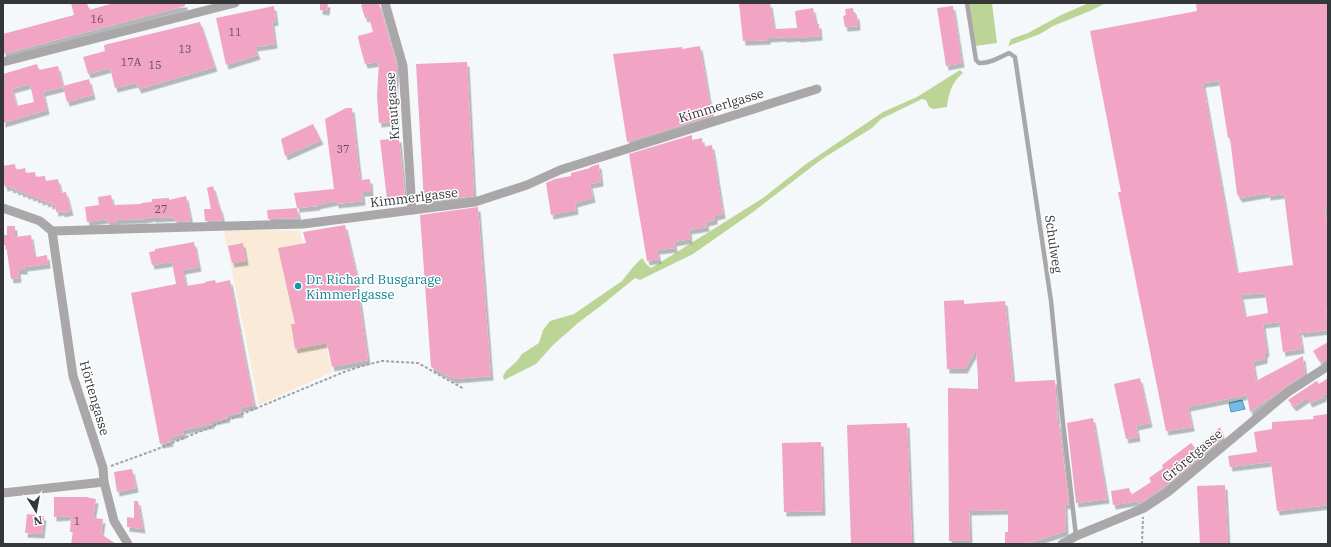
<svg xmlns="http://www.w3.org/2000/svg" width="1331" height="547" font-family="'IBM Plex Serif',serif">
<defs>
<filter id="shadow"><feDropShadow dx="2.5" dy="4.5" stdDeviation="0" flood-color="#0004"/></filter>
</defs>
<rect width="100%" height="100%" fill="#f5f8fa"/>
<!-- industrial -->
<path fill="#faebd8" d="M248,230L300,231L332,372L259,405L224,231Z"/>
<!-- green -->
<g fill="#bcd496">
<path d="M969,3H992L997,43L975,46Z"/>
<path d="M1089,3H1106L1090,11L1053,26L1040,34L1008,46L1011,39L1028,33L1061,15Z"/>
<path d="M960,70L963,73C953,80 948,94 947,107L933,109L929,107L926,100L922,99L881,119L872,128L822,159L753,212L693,254L640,280L635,278L603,304L578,323L553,345L536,364L504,380L503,376L506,371L517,361L522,354L539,343L543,330L550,321L574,314L622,281L633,267L642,258L647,265L651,268L661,262L763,198L806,164L883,112L917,97Z"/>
</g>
<!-- water -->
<path fill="#74bdeb" stroke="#6194b5" d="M1242,400L1245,409L1231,412L1229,403Z"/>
<!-- building -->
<g fill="#f1a4c4" fill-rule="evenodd" filter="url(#shadow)">
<path d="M71,3H87L89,10L114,3H185V6L3,54V34L74,15Z"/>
<path d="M320,3H328L327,11L320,10Z"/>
<path d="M363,3H379L397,65L395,96L397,121L379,123L377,96L379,62L365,64L359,42L358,36L373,32L369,17L365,18L361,5L363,4Z"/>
<path d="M739,3H770L774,29L797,28L795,11L813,8L816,24H819L820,36L798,38V37L784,38V37L768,38V40L743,41Z"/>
<path d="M1196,3H1328V209H1325L1328,228V308H1326L1328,330L1302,333L1299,329L1302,349L1283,352L1279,322L1263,324L1267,352L1265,353V359L1253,362L1256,381L1303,356L1305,374L1250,412L1247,395L1188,407L1192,427L1166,431L1118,192H1121L1090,31L1197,11ZM1219,81L1228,138H1230L1237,194L1240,198L1268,193V196L1284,194L1293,265L1237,273L1203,83ZM1265,293L1268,313L1245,317L1241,295Z"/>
<path d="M274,6L276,21L272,22L275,44L255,47L258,55L226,65L216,18Z"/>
<path d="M953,6L962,63L946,66L937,8Z"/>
<path d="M853,8L854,14L857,15L858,26L845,27L843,16L846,15L845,9Z"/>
<path d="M200,22L215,67L139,89L136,83L115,88L110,68L88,74L83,57L105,51L104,45Z"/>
<path d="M700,46L712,116L627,142L613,54L682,47V49Z"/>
<path d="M467,62L474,196L424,202L416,64Z"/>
<path d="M37,64L39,70L58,66L63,87L43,92L47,110L3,123V74ZM30,84L34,102L17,106L12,89Z"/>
<path d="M89,79L93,95L67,102L63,86Z"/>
<path d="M346,108H352L360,180L370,179L371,192H362L363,201L336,204V201L317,205L318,206L297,208L294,193L334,189L325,119Z"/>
<path d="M313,124L321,140L285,156L281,139Z"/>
<path d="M692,135V140L702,138L703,147L712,145L723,214L715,216V220L706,222L707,227L689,230L690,239L674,242L675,248L657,250L659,259L647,261L629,154Z"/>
<path d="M399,138L405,197L387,199L380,140Z"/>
<path d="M15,164L16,170L25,168L26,173L35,172L36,177L45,176L46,181L58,179L61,193L66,192L71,211L62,213V211L56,212L55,204L50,205V202L46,203L45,200L40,201V198L36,199L35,196L31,197L30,194L26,195L25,192L21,193L20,190L16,191L15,188L11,189L10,186L5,187L3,179V166Z"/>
<path d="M599,164L601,182L590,184L593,198L575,203L576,210L551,215L546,183L555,179L571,176V173L590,168V167Z"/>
<path d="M213,186L219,207H220L223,220L205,221L204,209H211L207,188Z"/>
<path d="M111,195L113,205L141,204V203L152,202V199L169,198V200L186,196L191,221L175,222L174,217L153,218V217L144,219L116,220L117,223H108L107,219L87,222L85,207L99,205L98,197Z"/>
<path d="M478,207L491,376L454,379L431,367L420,215Z"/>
<path d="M297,208L299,218L268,219L267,210Z"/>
<path d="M345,225L355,268L368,360L332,367L327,343L295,349L291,324H295L278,248L306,243L303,232Z"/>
<path d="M7,226H15V237L31,235L34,255H36L37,257L47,255L48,264L25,267V270H18L19,278L11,279L6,245H3V235H7Z"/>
<path d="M194,242L199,267L183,270L186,286L205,283V282L215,280L216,283L230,280L254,405L240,408L241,413L227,415L228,418L212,421V424L183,430L184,434L170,437L171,442L160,444L131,293L176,284L172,262L152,265L149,252L155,251V249Z"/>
<path d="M243,243L246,261L232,263L228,246Z"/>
<path d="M964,300V304L1005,301L1013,382L1055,380L1058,424H1059L1069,504L1065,505L1066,531L1033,542L1005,544V532H1008V510L969,511L970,541H949L948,388L978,389V377L976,350L965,369H947L944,301Z"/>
<path d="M1328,342V358L1321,363L1313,351Z"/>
<path d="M1140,378L1150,423L1136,426L1138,437L1126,439L1114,384Z"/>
<path d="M1328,378V393L1324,395V397L1310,403L1307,398L1294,407L1288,400L1315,382L1317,381L1319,384Z"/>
<path d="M1328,414V505L1277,511L1271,462L1230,467L1228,456L1257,452L1254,432L1272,429V422L1314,419L1313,416Z"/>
<path d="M1093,418L1107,499L1076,503L1067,423Z"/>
<path d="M907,423L912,544H851L847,425Z"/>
<path d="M1220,427L1223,438L1164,487L1139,504L1138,501L1113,505L1111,491L1129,488L1131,495L1151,482L1149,478L1163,468L1162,465L1191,443L1196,449Z"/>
<path d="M821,442L823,511L784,512L782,443Z"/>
<path d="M132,469L136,488L117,492L114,472Z"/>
<path d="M1225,485L1228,544H1200L1197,486Z"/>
<path d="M54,497H86L96,499L93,518L103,519L101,534L116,544H71L73,532H70L71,516L54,517Z"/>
<path d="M134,501H138L143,529L127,527V517L134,518Z"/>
<path d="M27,514L44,516L42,534L25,533Z"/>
</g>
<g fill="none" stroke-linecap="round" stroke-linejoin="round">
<!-- path -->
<g stroke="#a0a2a4" stroke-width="2" stroke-dasharray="3 2" stroke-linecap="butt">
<path d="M111,466L155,450L344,372L362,366L382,361L418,363L464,389"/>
<path d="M1142,544L1143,517"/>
</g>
<!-- service -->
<path stroke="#a9a7a7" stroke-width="4.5" d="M967,3L976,60L979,63C990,64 1000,57 1009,53L1015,57L1051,301L1063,423L1076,536"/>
<!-- minor -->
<g stroke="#a9a7a7" stroke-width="9">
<path d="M385,3L403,66L412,210"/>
<path d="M3,62L235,3"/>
<path d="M3,208L40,221L52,231L303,224L475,202L527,185L560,170L817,89"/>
<path d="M52,231L73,376L103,468L104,482L114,521L128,544"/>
<path d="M3,493L104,482"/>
<path d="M1062,544L1076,536L1144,508L1168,492L1288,392L1328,366"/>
</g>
</g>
<!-- markers -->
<circle fill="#0f9aa8" stroke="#fff" stroke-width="1.5" cx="298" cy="286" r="4"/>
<g text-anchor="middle" stroke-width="3" stroke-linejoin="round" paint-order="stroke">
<!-- number labels -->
<g font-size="11" fill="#64525a">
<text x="97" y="23">16</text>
<text x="235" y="36">11</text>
<text x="185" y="53">13</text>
<text x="131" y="66">17A</text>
<text x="155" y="69">15</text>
<text x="343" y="153">37</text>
<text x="161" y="213">27</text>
<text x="77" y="525">1</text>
</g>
<!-- street labels -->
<g font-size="13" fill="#353637" stroke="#fff">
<text transform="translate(721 105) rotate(-17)" y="5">Kimmerlgasse</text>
<text transform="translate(392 106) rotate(-94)" y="5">Krautgasse</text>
<text transform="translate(414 197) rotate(-7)" y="5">Kimmerlgasse</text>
<text transform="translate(1054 244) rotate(82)" y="5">Schulweg</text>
<text transform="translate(95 398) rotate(74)" y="5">Hörtengasse</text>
<text transform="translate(1192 455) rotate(-40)" y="5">Gröretgasse</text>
</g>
<!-- culture labels -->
<g font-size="13" fill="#0d838f" stroke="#fff" text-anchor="start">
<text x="306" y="284">Dr. Richard Busgarage<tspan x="306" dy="15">Kimmerlgasse</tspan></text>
</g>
</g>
<!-- border -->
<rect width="1331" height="547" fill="none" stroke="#353637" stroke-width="8"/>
<!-- north arrow -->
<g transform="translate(36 511) rotate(169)" stroke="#ffffff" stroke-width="3" paint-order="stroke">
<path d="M0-3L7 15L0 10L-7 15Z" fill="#353637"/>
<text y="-6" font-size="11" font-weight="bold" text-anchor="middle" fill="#353637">N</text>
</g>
</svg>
